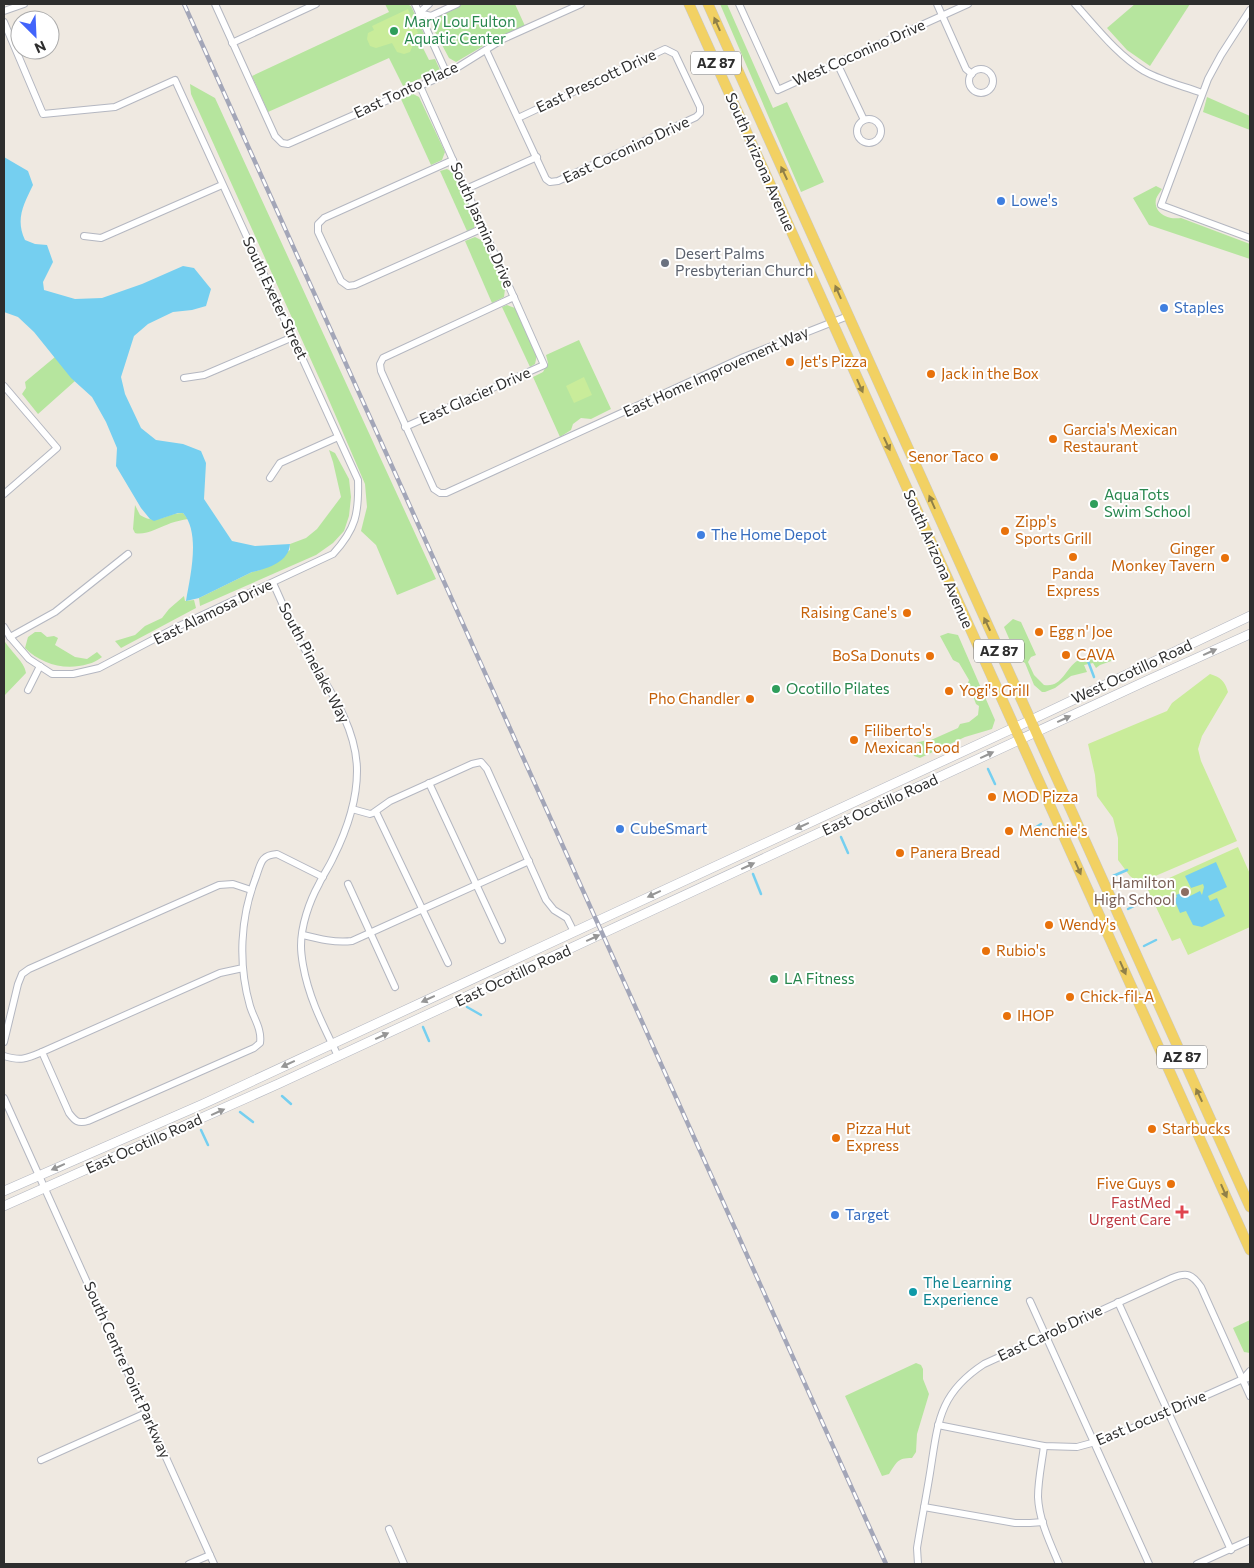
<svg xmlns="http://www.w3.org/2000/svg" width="1254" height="1568" font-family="Commissioner,sans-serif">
<rect width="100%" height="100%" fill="#efe9e1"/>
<!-- green -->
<g fill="#b6e59e">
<path d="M385,4H407L411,6L426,38L421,44L429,60L435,59L440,70L403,86L389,58L268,112L252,76L389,12Z"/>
<path d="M463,4H515L525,26L490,42L456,62L449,58L434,30L435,18Z"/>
<path d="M720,4H727L773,108L787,102L824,182L801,192Z"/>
<path d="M1135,4H1190L1150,66L1127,50L1107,28Z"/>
<path d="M190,84L215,98L436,579L397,595L376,545L361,531L367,507L365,484L325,391L191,94Z"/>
<path d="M413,94L419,97L445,152L442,160L431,165L401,99Z"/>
<path d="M1207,97L1250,116V130L1203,112Z"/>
<path d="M447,169L454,173L475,221L474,228L467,231L440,171Z"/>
<path d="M1156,186L1162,189C1160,192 1157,196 1156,199C1153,214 1170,220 1181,218L1250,244V259L1149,225L1133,198Z"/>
<path d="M475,237L483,241L505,289L504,297L492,303L465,241Z"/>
<path d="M507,305L515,308L537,355L535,364L530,367L502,307Z"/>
<path d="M579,340L611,409L591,419L581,418L573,424L571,430L560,437L533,377L543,372L548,363L546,355Z"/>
<path d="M55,357L75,381L38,414L22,394L26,388L25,382Z"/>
<path d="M329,450L335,453L349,479L351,497L349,516L344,531L333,543L316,555L200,606L199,598L252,572L260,570L290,550V544L306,538L317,529L341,497L333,462Z"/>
<path d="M135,505L140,515C157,526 166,513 183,513L188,519C182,520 177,521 171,523C161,527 144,536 135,533L133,529Z"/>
<path d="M184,596L185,601L194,600L196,608L121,648L115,641L135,635L145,626L162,618L169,609Z"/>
<path d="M1013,619L1021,622L1036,655L1031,657L1028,662L1034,675L1044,685C1062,688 1065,669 1077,661C1084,656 1094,652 1102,650L1109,653L1112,652L1115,654L1114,660L1100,665L1096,668L1093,663L1084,665L1087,672L1071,676L1055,688L1045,692H1042L1034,685L1025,663L1018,659L1004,627Z"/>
<path d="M35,632H41L47,637L54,636L58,638L55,645L75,657L87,659L97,652L102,657C98,660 93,663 88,664C65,671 41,664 25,648L28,637Z"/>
<path d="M948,633L958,635L995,720L992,729L965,737L920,758L914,756L909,745C916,743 925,740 931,740L958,728L960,724L969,722L978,715L979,706L976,704L973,696L968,695L965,688L967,686L969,680L959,663L953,660L940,636Z"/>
<path d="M4,640C9,650 25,662 26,673L4,696Z"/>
<path d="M1250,1320V1353L1244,1352L1233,1328Z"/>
<path d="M916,1363L921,1365L923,1369V1379L929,1394L917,1434L916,1452L912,1458C897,1458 897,1462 889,1474L882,1476L845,1396Z"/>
</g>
<!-- pitch -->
<g fill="#c9ec9a">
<path d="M408,9L418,33L409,37L413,45L410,52L404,54L397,52L392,43L376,48L370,46L367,39L368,33L374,30L372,26Z"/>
<path d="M584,377L592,395L574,403L566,386Z"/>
<path d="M1210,674C1220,677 1225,681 1228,692L1202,736L1198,749L1201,761L1237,841L1139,883L1130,876L1118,860V838L1113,818L1097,796L1095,775L1088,744L1167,711L1172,703Z"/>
<path d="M1238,847L1250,874V927L1188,955L1180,938L1172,941L1147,888Z"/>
</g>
<!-- water -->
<g fill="#75cff0">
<path d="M4,157L28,171L33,185C24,204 15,219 25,240L35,244L47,245L53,262L43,282L44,290L75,299L102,298L142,284L183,266L194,268L211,289L206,306L192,310L173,312L148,324L134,336L121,377L125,394L141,428L156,440L183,444L201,451L206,463L204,499L232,541L255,546L290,544C289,562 267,569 252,572L199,598L186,601C190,577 201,533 183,513H178L154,521L150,519L141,508L116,466L117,448L106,422L92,397L71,378L34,332L18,317L4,312Z"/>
<path d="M1216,862L1227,887L1208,896L1210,901L1217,898L1225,916L1202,927L1193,925L1186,911L1180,913L1174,899L1177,897L1176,895L1183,892L1184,895L1188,894L1190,896L1200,891L1202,895L1204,887L1203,884L1191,888L1185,876Z"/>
</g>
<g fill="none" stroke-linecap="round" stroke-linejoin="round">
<!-- stream -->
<g stroke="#75cff0" stroke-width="2.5">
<path d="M1088,661L1094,677"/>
<path d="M988,769L995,784"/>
<path d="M1033,829L1041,824"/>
<path d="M841,837L848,853"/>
<path d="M753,874L761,894"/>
<path d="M1113,876L1127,870"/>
<path d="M1128,909L1138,904"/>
<path d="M1079,929L1087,926"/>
<path d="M1144,946L1156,940"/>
<path d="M467,1007L481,1015"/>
<path d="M423,1027L429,1041"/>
<path d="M282,1096L291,1104"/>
<path d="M240,1112L253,1122"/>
<path d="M201,1130L208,1145"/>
</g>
<!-- street casing -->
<g stroke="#b4b7c1" stroke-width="8">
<g id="street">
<path d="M215,4L275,136L282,143L288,144L447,74L503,39L581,4"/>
<path d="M415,4L447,74"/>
<path d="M739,4L778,90L968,4"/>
<path d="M937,4L966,69L972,74"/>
<path d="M1075,4C1096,27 1117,55 1144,71C1162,81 1183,86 1202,93"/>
<path d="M1250,10L1221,55L1208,79L1161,205L1250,238"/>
<path d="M4,11L24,4"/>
<path d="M419,13L431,16L457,4"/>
<path d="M419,13L429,4"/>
<path d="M4,22L43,114L115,107L175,80L358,480C359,513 356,529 333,554L179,626L99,668L73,674H52L29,659L10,637L4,627"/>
<path d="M232,43L316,4"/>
<path d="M486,50L546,179L550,182L558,181L696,117L700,113V107L675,54L665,49L518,118"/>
<path d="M837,63L864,120"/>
<circle cx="981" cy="81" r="12"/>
<circle cx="869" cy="131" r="12"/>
<path d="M453,160L324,218L318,224V232L341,281L348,286L355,285L483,228"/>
<path d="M466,189L537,157"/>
<path d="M84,236L101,238L222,185"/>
<path d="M514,297L383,358L380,364L381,371L434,489L440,493H446L744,357L848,316"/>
<path d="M184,378L204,375L293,337"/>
<path d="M4,386L57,448L4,494"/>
<path d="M405,427L544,365L420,86"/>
<path d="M270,478L280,463L338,437"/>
<path d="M273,583C282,602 290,623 300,641C323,681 357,723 357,771C357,802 347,830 333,858C329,867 323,875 319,884C309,902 301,926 301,946C301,952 302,959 303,965C309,999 323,1025 338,1056"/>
<path d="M10,637L55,612L128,554"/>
<path d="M28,690L40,666"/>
<path d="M429,783L502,940"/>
<path d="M352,809L370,814L373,813L390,801L472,764L481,762L487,769L546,900L554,910L567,918L574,932"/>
<path d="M376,812L448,963"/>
<path d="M348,884L395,987"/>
<path d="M303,935C319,939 335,943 352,941L529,861"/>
<path d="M243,968L220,973L42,1052L69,1113C75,1121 78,1124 88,1121L254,1048L260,1043C262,1029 254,1019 250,1006C238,964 240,918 256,877C261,863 261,855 277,854L323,877"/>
<path d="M4,1042L18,984L22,974L29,969L219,885L233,884L251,890"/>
<path d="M4,1056C21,1061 26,1059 42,1052"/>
<path d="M4,1098L214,1564"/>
<path d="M1030,1301L1149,1564"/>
<path d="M1118,1302L1231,1550"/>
<path d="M1243,1379L1250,1371"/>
<path d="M938,1425L1044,1446L1077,1447L1110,1438L1243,1379L1250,1378"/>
<path d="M1044,1446C1042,1462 1038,1480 1038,1497C1039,1520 1050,1543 1059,1564"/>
<path d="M41,1460L146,1413"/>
<path d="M924,1507L1015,1523H1030L1043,1522"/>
<path d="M389,1529L404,1564"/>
<path d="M189,1564L210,1555"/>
<path d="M918,1564L917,1548C921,1523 926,1498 930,1473C938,1423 938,1394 984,1364L1172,1278C1187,1272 1192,1274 1201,1287L1250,1396"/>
<path d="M1197,1564L1250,1540"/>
</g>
</g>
<!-- secondary casing -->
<g stroke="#b4b7c1" stroke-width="10">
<g id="secondary">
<path d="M4,1191L203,1104L1031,720L1250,616"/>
<path d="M4,1206L278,1084L1146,681L1250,634"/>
</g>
</g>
<!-- primary casing -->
<g stroke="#c9c9c9" stroke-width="11">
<g id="primary">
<path d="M689,4L1250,1250"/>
<path d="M708,4L1250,1207"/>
</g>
</g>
<!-- street -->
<use href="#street" stroke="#fff" stroke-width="6"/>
<!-- secondary -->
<use href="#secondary" stroke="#fff" stroke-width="9"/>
<!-- primary -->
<use href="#primary" stroke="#f2d163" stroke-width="10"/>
<!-- rail casing -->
<g stroke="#a3a6b8" stroke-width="4.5">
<path id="rail" d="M184,4L886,1564"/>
</g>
<!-- rail -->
<use href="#rail" stroke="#fff" stroke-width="2.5" stroke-dasharray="8" stroke-linecap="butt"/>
</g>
<!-- one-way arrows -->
<defs><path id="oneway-solid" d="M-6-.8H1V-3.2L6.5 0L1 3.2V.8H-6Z" transform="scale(1.25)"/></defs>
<g fill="#908048">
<use href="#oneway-solid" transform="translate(717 24) rotate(-114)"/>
<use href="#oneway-solid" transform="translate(784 173) rotate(-115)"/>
<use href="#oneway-solid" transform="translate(838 292) rotate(-114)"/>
<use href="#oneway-solid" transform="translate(860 386) rotate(66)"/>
<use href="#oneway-solid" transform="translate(887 444) rotate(65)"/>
<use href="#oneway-solid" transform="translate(932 502) rotate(-114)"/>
<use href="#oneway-solid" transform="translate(987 624) rotate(-115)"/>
<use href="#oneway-solid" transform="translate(1078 868) rotate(66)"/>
<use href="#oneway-solid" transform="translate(1123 968) rotate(66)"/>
<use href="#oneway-solid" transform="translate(1199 1095) rotate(-115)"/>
<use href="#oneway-solid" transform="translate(1224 1191) rotate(66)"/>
</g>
<g fill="#969696">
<use href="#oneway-solid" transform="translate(1210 652) rotate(-24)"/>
<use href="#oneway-solid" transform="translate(1064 719) rotate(-25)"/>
<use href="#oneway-solid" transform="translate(987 755) rotate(-25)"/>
<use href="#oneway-solid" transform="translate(802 826) rotate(155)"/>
<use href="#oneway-solid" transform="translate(748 866) rotate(-25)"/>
<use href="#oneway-solid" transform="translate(654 894) rotate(155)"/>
<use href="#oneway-solid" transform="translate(593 938) rotate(-25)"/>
<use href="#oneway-solid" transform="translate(428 999) rotate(155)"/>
<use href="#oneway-solid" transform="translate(382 1036) rotate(-25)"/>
<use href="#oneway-solid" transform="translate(288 1064) rotate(155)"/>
<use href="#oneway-solid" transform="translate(218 1112) rotate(-24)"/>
<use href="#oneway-solid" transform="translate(58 1167) rotate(156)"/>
</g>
<!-- markers -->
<g fill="#2e9e5b" stroke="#fff" stroke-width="2">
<circle cx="394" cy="31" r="5"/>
<circle cx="1094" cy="504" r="5"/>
<circle cx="776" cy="689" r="5"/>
<circle cx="774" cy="979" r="5"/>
</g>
<g fill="#3f7fe0" stroke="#fff" stroke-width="2">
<circle cx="1001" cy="201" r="5"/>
<circle cx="1164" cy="308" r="5"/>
<circle cx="701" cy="535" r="5"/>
<circle cx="620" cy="829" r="5"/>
<circle cx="835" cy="1215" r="5"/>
</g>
<circle fill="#6b7280" stroke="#fff" stroke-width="2" cx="665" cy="263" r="5"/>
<g fill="#e8710a" stroke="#fff" stroke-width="2">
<circle cx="790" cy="362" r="5"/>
<circle cx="931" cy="374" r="5"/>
<circle cx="1053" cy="439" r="5"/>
<circle cx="994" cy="457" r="5"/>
<circle cx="1005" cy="531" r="5"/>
<circle cx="1073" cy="557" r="5"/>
<circle cx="1225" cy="558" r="5"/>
<circle cx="907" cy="613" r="5"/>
<circle cx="1039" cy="632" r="5"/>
<circle cx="1066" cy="655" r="5"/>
<circle cx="930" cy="656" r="5"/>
<circle cx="949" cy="691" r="5"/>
<circle cx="750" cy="699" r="5"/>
<circle cx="854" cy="740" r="5"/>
<circle cx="992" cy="797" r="5"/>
<circle cx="1009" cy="831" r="5"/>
<circle cx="900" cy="853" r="5"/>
<circle cx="1049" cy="925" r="5"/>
<circle cx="986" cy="951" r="5"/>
<circle cx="1070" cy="997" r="5"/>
<circle cx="1007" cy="1016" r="5"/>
<circle cx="1152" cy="1129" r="5"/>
<circle cx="836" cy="1138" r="5"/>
<circle cx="1171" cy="1184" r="5"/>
</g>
<circle fill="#8d6e63" stroke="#fff" stroke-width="2" cx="1185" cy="892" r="5"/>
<path fill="#e0444e" stroke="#fff" stroke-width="2" d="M1179.5 1204.5h5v5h5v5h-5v5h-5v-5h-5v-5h5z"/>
<circle fill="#0f9aa8" stroke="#fff" stroke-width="2" cx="913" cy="1292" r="5"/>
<g text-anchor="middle" stroke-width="4" stroke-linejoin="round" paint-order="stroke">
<!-- shield labels -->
<g fill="#fff" stroke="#6d6d6d" stroke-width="1">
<rect x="691" y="51.5" width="50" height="23" rx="4"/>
<rect x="974" y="639.5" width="50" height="23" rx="4"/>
<rect x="1157" y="1045.5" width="50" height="23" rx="4"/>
</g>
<g font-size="14" font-weight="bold" fill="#2e2e2e">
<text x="716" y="68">AZ 87</text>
<text x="999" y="656">AZ 87</text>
<text x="1182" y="1062">AZ 87</text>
</g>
<!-- leisure labels -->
<g font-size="15" fill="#27864d" stroke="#fff" text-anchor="start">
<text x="404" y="27">Mary Lou Fulton<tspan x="404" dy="17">Aquatic Center</tspan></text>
<text x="1104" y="500">AquaTots<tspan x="1104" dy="17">Swim School</tspan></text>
<text x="786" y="694">Ocotillo Pilates</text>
<text x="784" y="984">LA Fitness</text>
</g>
<!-- street labels -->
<g font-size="15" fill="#2e2e2e" stroke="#fff">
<text transform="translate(859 53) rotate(-24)" y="5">West Coconino Drive</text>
<text transform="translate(596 81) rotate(-25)" y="5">East Prescott Drive</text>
<text transform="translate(406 90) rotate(-25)" y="5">East Tonto Place</text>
<text transform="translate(626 150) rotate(-25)" y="5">East Coconino Drive</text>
<text transform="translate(760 162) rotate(66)" y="5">South Arizona Avenue</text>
<text transform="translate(482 225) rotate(66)" y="5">South Jasmine Drive</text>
<text transform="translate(275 298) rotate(65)" y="5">South Exeter Street</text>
<text transform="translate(716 372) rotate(-24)" y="5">East Home Improvement Way</text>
<text transform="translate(475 396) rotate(-24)" y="5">East Glacier Drive</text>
<text transform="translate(938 559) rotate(66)" y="5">South Arizona Avenue</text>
<text transform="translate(213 612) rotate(-26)" y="5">East Alamosa Drive</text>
<text transform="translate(314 663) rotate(62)" y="5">South Pinelake Way</text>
<text transform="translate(1132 672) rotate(-25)" y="5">West Ocotillo Road</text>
<text transform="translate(880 805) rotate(-25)" y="5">East Ocotillo Road</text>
<text transform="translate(513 976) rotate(-25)" y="5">East Ocotillo Road</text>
<text transform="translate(144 1144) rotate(-24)" y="5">East Ocotillo Road</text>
<text transform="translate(1050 1333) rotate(-25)" y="5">East Carob Drive</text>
<text transform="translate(127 1370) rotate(66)" y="5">South Centre Point Parkway</text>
<text transform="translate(1151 1418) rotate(-23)" y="5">East Locust Drive</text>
</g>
<!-- shop labels -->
<g font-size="15" fill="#366cbe" stroke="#fff" text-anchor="start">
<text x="1011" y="206">Lowe's</text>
<text x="1174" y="313">Staples</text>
<text x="711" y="540">The Home Depot</text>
<text x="630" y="834">CubeSmart</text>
<text x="845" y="1220">Target</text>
</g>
<!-- worship labels -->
<g font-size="15" fill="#5b616d" stroke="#fff" text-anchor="start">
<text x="675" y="259">Desert Palms<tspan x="675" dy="17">Presbyterian Church</tspan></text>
</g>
<!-- food labels -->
<g font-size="15" fill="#c56008" stroke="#fff" text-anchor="start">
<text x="800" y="367">Jet's Pizza</text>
<text x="941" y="379">Jack in the Box</text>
<text x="1063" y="435">Garcia's Mexican<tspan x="1063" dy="17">Restaurant</tspan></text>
<text x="984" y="462" text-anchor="end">Senor Taco</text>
<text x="1015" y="527">Zipp's<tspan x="1015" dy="17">Sports Grill</tspan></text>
<text x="1215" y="554" text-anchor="end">Ginger<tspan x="1215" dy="17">Monkey Tavern</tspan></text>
<text x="1073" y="579" text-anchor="middle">Panda<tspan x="1073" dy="17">Express</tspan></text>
<text x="897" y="618" text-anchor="end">Raising Cane's</text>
<text x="1049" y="637">Egg n' Joe</text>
<text x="1076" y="660">CAVA</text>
<text x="920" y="661" text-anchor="end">BoSa Donuts</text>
<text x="959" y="696">Yogi's Grill</text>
<text x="740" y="704" text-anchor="end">Pho Chandler</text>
<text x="864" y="736">Filiberto's<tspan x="864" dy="17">Mexican Food</tspan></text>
<text x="1002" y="802">MOD Pizza</text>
<text x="1019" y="836">Menchie's</text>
<text x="910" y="858">Panera Bread</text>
<text x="1059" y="930">Wendy's</text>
<text x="996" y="956">Rubio's</text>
<text x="1080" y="1002">Chick-fil-A</text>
<text x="1017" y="1021">IHOP</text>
<text x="846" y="1134">Pizza Hut<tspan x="846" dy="17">Express</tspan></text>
<text x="1162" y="1134">Starbucks</text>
<text x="1161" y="1189" text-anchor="end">Five Guys</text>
</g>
<!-- education labels -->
<g font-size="15" fill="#785e54" stroke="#fff" text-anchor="end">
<text x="1175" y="888">Hamilton<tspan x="1175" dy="17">High School</tspan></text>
</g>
<!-- health labels -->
<g font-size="15" fill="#be3a42" stroke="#fff" text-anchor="end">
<text x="1171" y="1208">FastMed<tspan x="1171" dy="17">Urgent Care</tspan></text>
</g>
<!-- culture labels -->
<g font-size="15" fill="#0d838f" stroke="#fff" text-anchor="start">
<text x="923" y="1288">The Learning<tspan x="923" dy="17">Experience</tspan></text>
</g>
</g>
<!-- border -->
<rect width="1254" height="1568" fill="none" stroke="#2e2e2e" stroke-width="10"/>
<!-- north arrow -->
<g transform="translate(35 35) rotate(156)"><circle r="24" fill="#ffffff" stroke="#ababab"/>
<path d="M0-4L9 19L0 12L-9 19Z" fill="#4264fb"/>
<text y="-8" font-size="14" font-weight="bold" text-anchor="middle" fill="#2e2e2e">N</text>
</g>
</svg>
